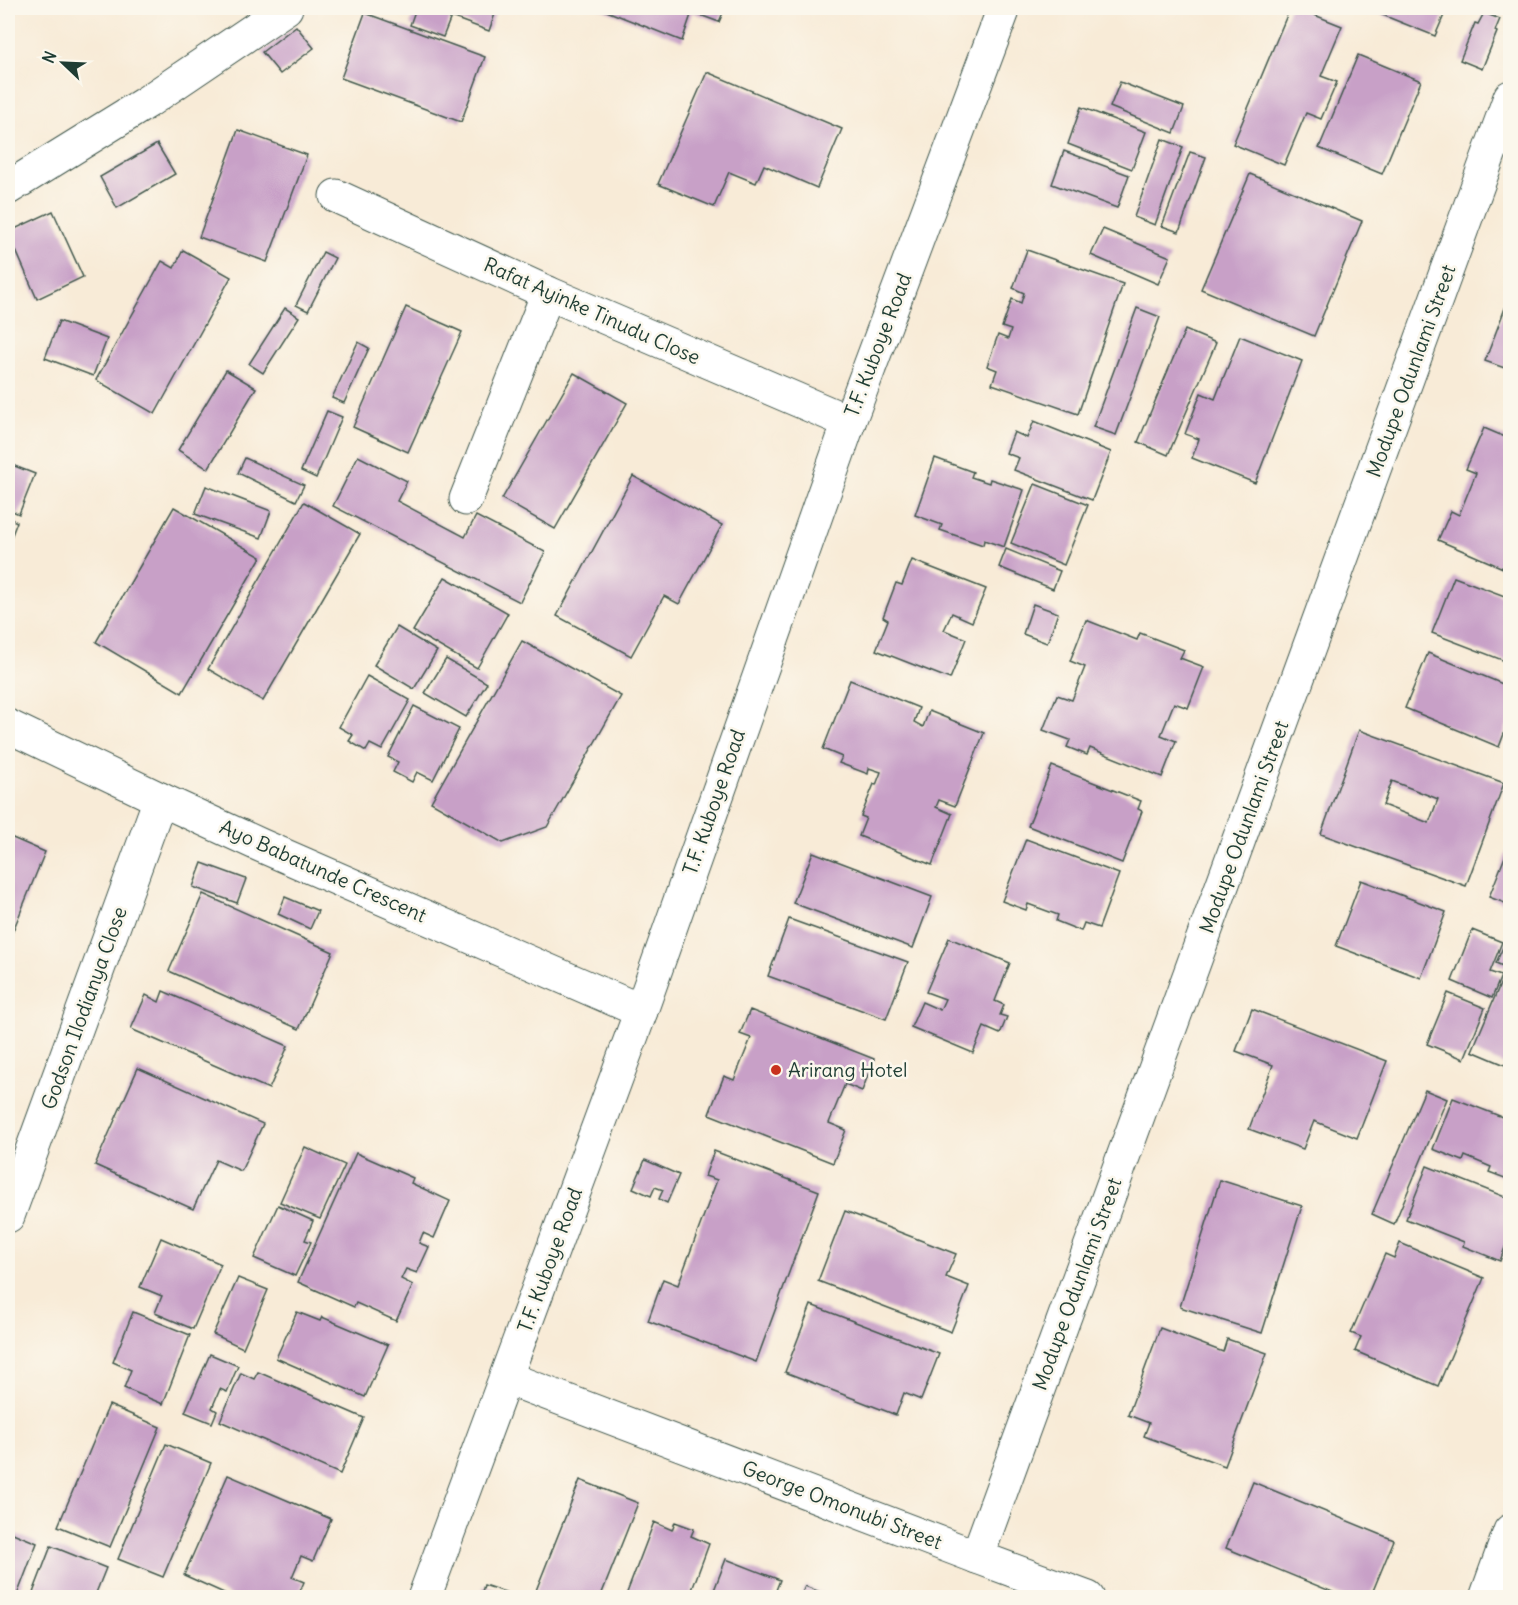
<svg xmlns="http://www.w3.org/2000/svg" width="1518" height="1605" font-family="Delius,sans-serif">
<rect width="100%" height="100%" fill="#fbf7ec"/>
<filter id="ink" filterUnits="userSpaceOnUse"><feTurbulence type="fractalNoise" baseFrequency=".0167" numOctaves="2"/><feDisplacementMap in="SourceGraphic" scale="12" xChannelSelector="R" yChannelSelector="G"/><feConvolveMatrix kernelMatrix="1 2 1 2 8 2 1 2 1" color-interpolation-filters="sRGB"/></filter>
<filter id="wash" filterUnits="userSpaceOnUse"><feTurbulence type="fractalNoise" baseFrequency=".008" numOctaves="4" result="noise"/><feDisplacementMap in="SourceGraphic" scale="24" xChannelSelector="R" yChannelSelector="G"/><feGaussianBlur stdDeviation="1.35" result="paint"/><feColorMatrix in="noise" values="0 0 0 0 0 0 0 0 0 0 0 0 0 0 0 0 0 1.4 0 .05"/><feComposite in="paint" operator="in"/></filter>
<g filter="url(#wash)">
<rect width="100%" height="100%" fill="#f8ebd7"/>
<g id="blocks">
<!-- building -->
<g fill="#c8a0c7" fill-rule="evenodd">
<path d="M416,8H497L489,31L451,17L443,37L410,25Z"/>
<path d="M599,8H725L719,22L692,12L682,41Z"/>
<path d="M1290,8H1297L1342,26L1321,76L1337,82L1321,119L1306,113L1284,165L1233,144Z"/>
<path d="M1365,8H1447L1435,36Z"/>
<path d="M365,13L485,57L461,122L341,78Z"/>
<path d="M1484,13L1500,19L1495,31L1497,32L1482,69L1460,60L1475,23L1478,24Z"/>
<path d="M296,26L314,48L280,74L262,52Z"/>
<path d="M1358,55L1421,81L1382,174L1319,148Z"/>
<path d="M707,72L842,129L817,188L764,165L756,183L729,172L714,207L658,184Z"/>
<path d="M1120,82L1184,107L1174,133L1110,107Z"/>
<path d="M1081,107L1146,132L1132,169L1068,144Z"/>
<path d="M238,130L307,155L267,262L199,237Z"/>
<path d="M1162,139L1183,147L1155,225L1134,217Z"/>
<path d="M157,144L175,174L117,208L100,177Z"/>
<path d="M1064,151L1129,175L1117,208L1052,184Z"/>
<path d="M1190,152L1206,157L1179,232L1162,226Z"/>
<path d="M1250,174L1362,221L1314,336L1201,289Z"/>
<path d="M53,211L83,277L37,299L8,232Z"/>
<path d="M1103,229L1170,257L1158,284L1091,255Z"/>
<path d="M183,250L231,277L155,414L96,380L162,261L174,268Z"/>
<path d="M1027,250L1123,284L1078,414L992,384L997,370L987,366L998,335L1008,339L1011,330L1002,327L1012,299L1021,303L1024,293L1013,288Z"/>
<path d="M323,252L335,258L308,311L296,305Z"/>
<path d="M1510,295V370L1485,361Z"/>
<path d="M406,307L462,332L408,452L353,427Z"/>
<path d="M285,308L299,317L263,373L249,364Z"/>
<path d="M1137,308L1160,317L1116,435L1093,427Z"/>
<path d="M59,321L107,339L93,376L45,358Z"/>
<path d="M1185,330L1216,343L1168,455L1138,442Z"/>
<path d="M1240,336L1302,361L1255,483L1192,458L1199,439L1185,434L1201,393L1215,399Z"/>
<path d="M358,342L369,348L344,403L332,398Z"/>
<path d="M226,370L256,388L208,469L178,450Z"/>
<path d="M574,373L627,403L555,529L502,499Z"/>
<path d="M327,411L342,417L316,478L301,471Z"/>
<path d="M1034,421L1111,452L1092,500L1014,470L1019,458L1006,453L1014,432L1027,438Z"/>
<path d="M1484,428L1510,439V571L1438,540L1451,511L1459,515L1476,473L1466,469Z"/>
<path d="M358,456L407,481L397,501L465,537L476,516L545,552L520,602L333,506Z"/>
<path d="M245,458L304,485L296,501L238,473Z"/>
<path d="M935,458L973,472L971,477L989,483L990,479L1024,490L1004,547L984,540L983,545L940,530L942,525L915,515Z"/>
<path d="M12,465L35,474L19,514L8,509V476Z"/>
<path d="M633,476L722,525L679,604L664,596L631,656L557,616Z"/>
<path d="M1035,484L1088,505L1064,565L1011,543Z"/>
<path d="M206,486L271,511L261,538L195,514Z"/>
<path d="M304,502L360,534L263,701L208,669Z"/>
<path d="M174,507L261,557L182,693L96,642Z"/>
<path d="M8,518L17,522L8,545Z"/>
<path d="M1006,549L1060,571L1053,589L999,567Z"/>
<path d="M912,560L986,589L972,622L952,613L944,630L966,639L950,679L876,650L888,620L883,617L896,583L902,585Z"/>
<path d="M445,577L508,613L477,668L413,631Z"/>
<path d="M1454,577L1510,598V663L1432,633Z"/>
<path d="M1033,604L1058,613L1047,643L1023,634Z"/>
<path d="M1086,620L1137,640L1140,633L1184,650L1180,658L1204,667L1188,708L1174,703L1161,735L1176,741L1162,777L1090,748L1087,755L1067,747L1070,740L1043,730L1057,695L1072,700L1085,667L1070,661Z"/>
<path d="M397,627L437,651L414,689L374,665Z"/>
<path d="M522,641L621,696L547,827L503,843L431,802Z"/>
<path d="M1428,653L1510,687V718L1499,747L1405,708Z"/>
<path d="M446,659L487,683L466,717L425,693Z"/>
<path d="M367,676L410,700L382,750L370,744L366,751L349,741L353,735L339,727Z"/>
<path d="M850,680L919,708L914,722L923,727L929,711L984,733L955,806L939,800L936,807L952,814L932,865L859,836L866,818L861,816L874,784L876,785L881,772L869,768L868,774L839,763L842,757L823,749Z"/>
<path d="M414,706L459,729L433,780L417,772L412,782L393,772L398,762L388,757Z"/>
<path d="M1359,730L1504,783L1466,886L1321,834ZM1392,781L1438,799L1429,823L1383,805Z"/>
<path d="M1052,766L1141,801L1138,809L1142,811L1122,863L1028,826Z"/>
<path d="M8,836L45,852L8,943Z"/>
<path d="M1026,839L1119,874L1099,928L1084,923L1081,931L1056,921L1058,915L1028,904L1026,910L1002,901Z"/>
<path d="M1510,844V905L1489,897Z"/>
<path d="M813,852L932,897L913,948L793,903Z"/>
<path d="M202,863L246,879L237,903L193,887Z"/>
<path d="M1361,880L1446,912L1421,978L1336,946Z"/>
<path d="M203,894L333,952L299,1029L169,971Z"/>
<path d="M285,897L318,911L310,929L278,914Z"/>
<path d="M789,919L908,962L886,1019L768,976Z"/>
<path d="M1472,930L1502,942L1490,972L1501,976L1492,998L1452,981Z"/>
<path d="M1508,936L1510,937V1067L1472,1051L1507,968L1496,963Z"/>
<path d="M949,938L1010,963L995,1001L1004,1005L1000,1015L1007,1017L1000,1034L984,1027L973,1053L911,1027L922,1002L940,1010L945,999L926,992Z"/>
<path d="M163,991L288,1046L269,1089L131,1029L146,995L159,1002Z"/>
<path d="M1448,993L1485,1008L1464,1059L1427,1044Z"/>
<path d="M1252,1009L1387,1061L1357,1138L1314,1121L1303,1149L1249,1129L1273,1065L1236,1051Z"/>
<path d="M750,1010L874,1059L862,1091L845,1084L829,1123L846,1130L833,1163L709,1114L724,1076L734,1080L751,1038L740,1034Z"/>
<path d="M138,1068L263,1124L241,1171L216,1160L193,1209L95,1165Z"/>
<path d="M1425,1090L1447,1099L1394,1224L1372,1214Z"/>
<path d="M1453,1098L1510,1120V1180L1489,1172L1491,1167L1465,1156L1463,1161L1433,1149Z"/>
<path d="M305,1147L345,1165L320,1219L280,1202Z"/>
<path d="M714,1151L819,1191L756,1362L648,1321L663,1279L678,1285L717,1180L705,1176Z"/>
<path d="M356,1153L413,1178L411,1183L450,1201L434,1238L423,1233L419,1243L429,1247L417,1273L406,1269L401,1279L413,1285L396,1321L356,1303L354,1307L298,1282Z"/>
<path d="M645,1160L679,1175L667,1203L659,1199L663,1190L655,1187L651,1196L633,1188Z"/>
<path d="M1427,1166L1510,1199V1234L1500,1261L1463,1246L1464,1242L1406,1219Z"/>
<path d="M1220,1180L1302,1206L1262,1333L1180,1307Z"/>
<path d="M278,1205L313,1221L305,1240L311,1242L295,1276L254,1258Z"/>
<path d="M845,1211L956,1254L946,1277L969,1286L951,1332L818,1281Z"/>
<path d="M161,1238L221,1264L193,1329L155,1313L162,1296L140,1287Z"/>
<path d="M1400,1243L1484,1278L1438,1386L1355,1351L1361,1337L1351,1333L1385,1254L1394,1258Z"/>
<path d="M238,1278L268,1290L243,1348L213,1334Z"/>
<path d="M811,1305L939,1354L921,1400L904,1393L896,1415L785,1372Z"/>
<path d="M133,1312L190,1335L163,1404L124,1388L131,1370L113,1362Z"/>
<path d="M297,1312L320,1321L322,1317L388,1345L365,1397L276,1358Z"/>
<path d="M1160,1328L1223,1352L1227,1339L1267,1353L1225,1466L1144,1436L1149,1423L1128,1415Z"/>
<path d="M210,1354L238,1366L227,1392L220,1389L212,1408L217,1411L212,1423L185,1412Z"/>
<path d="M258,1372L364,1418L340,1474L220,1421L241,1373L254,1379Z"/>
<path d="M109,1405L160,1427L110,1547L58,1526Z"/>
<path d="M166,1444L211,1463L163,1577L118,1559Z"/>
<path d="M228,1475L331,1519L313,1561L301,1556L292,1577L304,1582L297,1598H235L184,1575Z"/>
<path d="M580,1480L638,1503L600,1598H533Z"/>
<path d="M1253,1482L1394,1540L1370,1598H1347L1226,1548Z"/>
<path d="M654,1522L672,1530L675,1522L694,1529L691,1536L709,1544L689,1598H625Z"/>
<path d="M8,1531L37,1543L16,1598H8Z"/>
<path d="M51,1546L106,1568L94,1598H31Z"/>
<path d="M726,1559L780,1580L773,1598H711Z"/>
<path d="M484,1585L514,1595L513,1598H480Z"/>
<path d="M805,1586L832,1597V1598H800Z"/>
</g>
</g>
</g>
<g filter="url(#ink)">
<use href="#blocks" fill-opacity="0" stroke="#40574c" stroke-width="1.5"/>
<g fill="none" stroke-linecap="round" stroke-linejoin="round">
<!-- minor casing -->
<g stroke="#40574c" stroke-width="35">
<g id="minor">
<path d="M8,188L147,102L286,8"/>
<path d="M336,196L548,293L849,422"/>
<path d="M466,499L548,293"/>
<path d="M8,726L160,799L260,845L641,1011"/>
<path d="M8,1216L160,799"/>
<path d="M507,1378L977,1557L1088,1598"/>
<path d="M977,1557L1510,97"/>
<path d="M424,1598L641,1011L849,422L1004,8"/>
<path d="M1486,1598L1510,1531"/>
</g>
</g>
<!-- minor -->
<use href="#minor" stroke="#fff" stroke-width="33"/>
</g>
</g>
<!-- markers -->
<circle fill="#c8321e" stroke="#fbf7ec" stroke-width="2" cx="776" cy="1070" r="6"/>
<g text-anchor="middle" stroke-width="5" stroke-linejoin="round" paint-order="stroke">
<!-- street labels -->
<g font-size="20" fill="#1f3d34" stroke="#fbf7ec">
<text transform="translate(592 311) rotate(24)" y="7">Rafat Ayinke Tinudu Close</text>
<text transform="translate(878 345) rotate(-69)" y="7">T.F. Kuboye Road</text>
<text transform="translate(1411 371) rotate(-70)" y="7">Modupe Odunlami Street</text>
<text transform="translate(714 802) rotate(-71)" y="7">T.F. Kuboye Road</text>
<text transform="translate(1244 827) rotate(-70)" y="7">Modupe Odunlami Street</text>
<text transform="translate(323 871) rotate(24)" y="7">Ayo Babatunde Crescent</text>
<text transform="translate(84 1008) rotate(-70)" y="7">Godson Ilodianya Close</text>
<text transform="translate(550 1260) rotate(-70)" y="7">T.F. Kuboye Road</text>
<text transform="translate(1077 1284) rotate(-70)" y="7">Modupe Odunlami Street</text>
<text transform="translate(842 1505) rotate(21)" y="7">George Omonubi Street</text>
</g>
<!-- poi labels -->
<g font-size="20" fill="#1f3d34" stroke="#fbf7ec" text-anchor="start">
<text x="788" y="1077">Arirang Hotel</text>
</g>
</g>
<!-- margin -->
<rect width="1518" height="1605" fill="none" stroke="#fbf7ec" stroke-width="30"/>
<!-- north arrow -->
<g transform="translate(63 63) rotate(293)" stroke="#fbf7ec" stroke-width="4.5" paint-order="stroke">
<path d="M0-4.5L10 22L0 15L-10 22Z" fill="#1f3d34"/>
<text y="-9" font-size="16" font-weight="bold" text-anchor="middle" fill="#1f3d34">N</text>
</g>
</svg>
